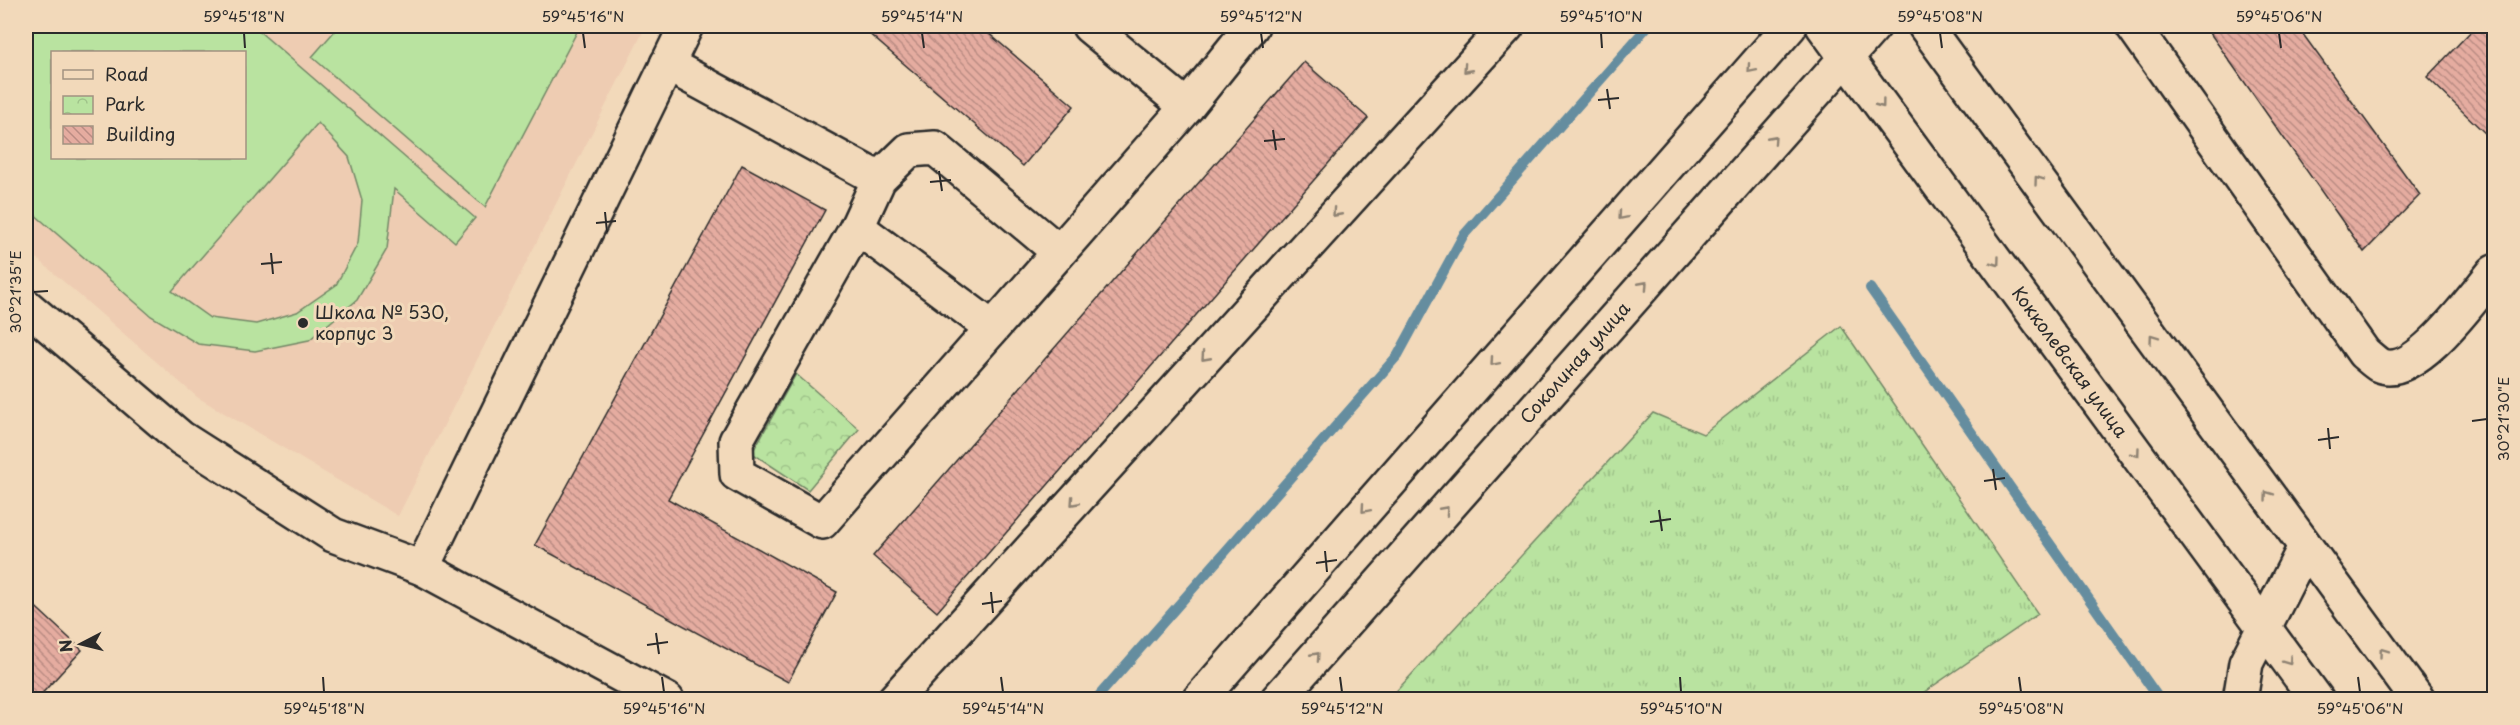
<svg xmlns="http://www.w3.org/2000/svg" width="2520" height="725" font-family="'Playpen Sans',sans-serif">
<defs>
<pattern id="grass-tufts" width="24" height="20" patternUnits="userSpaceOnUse" patternTransform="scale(1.5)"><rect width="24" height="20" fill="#b9e3a0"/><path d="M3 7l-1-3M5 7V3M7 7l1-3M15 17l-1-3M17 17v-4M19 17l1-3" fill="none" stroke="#9fc38a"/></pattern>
<pattern id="park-crowns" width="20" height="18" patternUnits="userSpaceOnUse" patternTransform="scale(1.5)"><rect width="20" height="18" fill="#b9e3a0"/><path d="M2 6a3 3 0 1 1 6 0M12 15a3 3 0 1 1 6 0" fill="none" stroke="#9fc38a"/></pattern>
<pattern id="building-back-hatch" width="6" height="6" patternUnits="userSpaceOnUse" patternTransform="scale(1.5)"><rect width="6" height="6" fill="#e5aca0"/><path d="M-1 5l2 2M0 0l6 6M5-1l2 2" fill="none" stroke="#ba8c83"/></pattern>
</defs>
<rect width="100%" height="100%" fill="#f2d9ba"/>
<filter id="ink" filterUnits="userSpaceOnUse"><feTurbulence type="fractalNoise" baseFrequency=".0167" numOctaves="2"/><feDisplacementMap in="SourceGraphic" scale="12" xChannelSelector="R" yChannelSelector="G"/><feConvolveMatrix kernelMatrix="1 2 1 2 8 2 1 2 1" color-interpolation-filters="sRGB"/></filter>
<g filter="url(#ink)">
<!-- built -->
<path fill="#eeccb2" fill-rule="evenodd" d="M26,26H646L398,516L197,397L26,249ZM52,52H244V158H52Z"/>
<!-- grass -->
<path fill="url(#grass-tufts)" stroke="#728766" stroke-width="1.5" d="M1841,326L2038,614L1914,699H1389L1653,413L1703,434Z"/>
<!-- park -->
<path fill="url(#park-crowns)" stroke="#728766" stroke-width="1.5" d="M796,374L859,429L808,490L752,453Z"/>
<!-- pitch -->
<g fill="#b9e3a0" stroke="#728766" stroke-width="1.5" fill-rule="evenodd">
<path d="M26,26H253L475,218L455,242L394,189L387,249L357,300L309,340L255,351L198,344L151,316L26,207ZM244,52V158H52V52ZM318,123L349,157L362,200L358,243L336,285L297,312L256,324L210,318L172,291Z"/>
<path d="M339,26H605L579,28L485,207L312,57Z"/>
</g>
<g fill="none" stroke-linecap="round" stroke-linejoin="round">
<!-- stream -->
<g stroke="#658d9f" stroke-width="10">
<path d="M1870,288L2160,700"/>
<path d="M1095,700L1398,355L1463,236L1648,26"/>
</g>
</g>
<!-- building -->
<g fill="url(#building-back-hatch)" stroke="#2b2b2b" stroke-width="1.5">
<path d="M860,26H980L1074,106L1023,166Z"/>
<path d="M2205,26H2297L2420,195L2364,252Z"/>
<path d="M2476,26H2494V133L2490,138L2427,77Z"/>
<path d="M1304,62L1368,118L937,612L873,556Z"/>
<path d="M742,165L825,210L668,499L837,592L788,682L535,545Z"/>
<path d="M26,598L82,650L36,700H26Z"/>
</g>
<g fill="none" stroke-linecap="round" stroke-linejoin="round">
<!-- minor casing -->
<g stroke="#2b2b2b" stroke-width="38">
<g id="minor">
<path d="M1089,26L1187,107"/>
<path id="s1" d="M1823,26L2317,700"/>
<path d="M1925,26L2418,700"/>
<path d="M2133,26L2364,353C2369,357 2374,362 2379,365C2415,381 2474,296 2494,272"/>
<path d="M667,64L879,179"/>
<path d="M857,227L992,328"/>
<path d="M1059,252L935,148L909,150L879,179L857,227L736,441L737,474L822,522L1187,107L1252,26"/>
<path d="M26,306L181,438L333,535L422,568L667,700"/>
<path d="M422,568L686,26"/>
<path d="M894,700L1507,26"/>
<path d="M1199,700L1790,26"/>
<path id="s2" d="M1277,700L1874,26"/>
<path d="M2240,700L2246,663L2305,547"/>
</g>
</g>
<!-- minor -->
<use href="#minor" stroke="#f2d9ba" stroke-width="33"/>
</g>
<!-- one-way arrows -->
<defs><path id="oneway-chevron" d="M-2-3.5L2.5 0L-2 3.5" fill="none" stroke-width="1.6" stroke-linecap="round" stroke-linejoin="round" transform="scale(1.5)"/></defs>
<g stroke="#8e8272">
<use href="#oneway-chevron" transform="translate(1467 69) rotate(132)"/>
<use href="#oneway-chevron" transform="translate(1751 69) rotate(131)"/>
<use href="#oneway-chevron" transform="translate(1881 104) rotate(53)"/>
<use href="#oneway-chevron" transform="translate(1773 139) rotate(-48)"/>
<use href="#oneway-chevron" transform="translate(2038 180) rotate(-126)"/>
<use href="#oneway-chevron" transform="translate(1336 213) rotate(132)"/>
<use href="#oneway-chevron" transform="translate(1622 216) rotate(131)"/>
<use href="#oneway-chevron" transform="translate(1996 262) rotate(54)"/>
<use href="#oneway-chevron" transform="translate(1644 285) rotate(-48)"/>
<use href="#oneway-chevron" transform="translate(2153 338) rotate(-126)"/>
<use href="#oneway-chevron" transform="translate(1205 357) rotate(132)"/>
<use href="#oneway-chevron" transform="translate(1494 362) rotate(131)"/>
<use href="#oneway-chevron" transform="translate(2136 453) rotate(54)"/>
<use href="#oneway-chevron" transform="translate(2268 495) rotate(-126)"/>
<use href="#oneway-chevron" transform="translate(1074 502) rotate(132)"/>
<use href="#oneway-chevron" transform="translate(1365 509) rotate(131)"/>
<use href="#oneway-chevron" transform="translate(1445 510) rotate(-48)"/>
<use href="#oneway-chevron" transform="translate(2383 652) rotate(-126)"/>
<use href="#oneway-chevron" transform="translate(1316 656) rotate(-48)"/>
<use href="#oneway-chevron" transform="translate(2288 661) rotate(54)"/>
</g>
</g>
<!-- ticks -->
<path fill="none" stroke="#2b2b2b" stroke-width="2" d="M244,33L245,48M583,33L585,48M922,33L924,48M1261,33L1263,48M1601,33L1602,48M1940,33L1942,48M2279,33L2281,48M1607,89L1610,109M1598,100L1619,98M1273,130L1276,150M1264,141L1285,139M939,171L942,191M930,182L951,180M605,212L607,232M596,223L616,221M271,253L273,274M261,264L282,262M33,292L48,291M2472,421L2487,419M2328,428L2330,449M2318,440L2339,437M1993,469L1996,490M1984,481L2005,478M1659,510L1662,531M1650,522L1671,519M1325,551L1327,572M1316,563L1337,560M991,592L993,613M982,604L1002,601M656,633L659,654M647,645L668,642M323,677L324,692M662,677L664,692M1001,677L1003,692M1340,677L1342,692M1680,677L1681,692M2019,677L2021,692M2358,677L2360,692"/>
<!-- markers -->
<circle fill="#2b2b2b" stroke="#f2d9ba" stroke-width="2" cx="303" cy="323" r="6"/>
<g text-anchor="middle" stroke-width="6" stroke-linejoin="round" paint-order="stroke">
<!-- poi labels -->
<g font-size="18" fill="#2b2b2b" stroke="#f2d9ba" text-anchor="start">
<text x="315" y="319">Школа № 530,<tspan x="315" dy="21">корпус 3</tspan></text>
</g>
<!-- street labels -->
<g font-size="18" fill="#2b2b2b" stroke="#f2d9ba">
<text dy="6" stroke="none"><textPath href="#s1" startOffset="417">Кокколевская улица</textPath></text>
<text dy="6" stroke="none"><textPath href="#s2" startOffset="450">Соколиная улица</textPath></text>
</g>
</g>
<!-- margin -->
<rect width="2520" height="725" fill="none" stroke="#f2d9ba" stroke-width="66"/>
<!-- legend -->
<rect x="51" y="51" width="195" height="108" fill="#f2d9ba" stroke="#a29381" stroke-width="1.5"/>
<rect x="63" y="70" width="30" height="9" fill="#f2d9ba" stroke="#a29381" stroke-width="1.5"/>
<text x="105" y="81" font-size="18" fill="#2b2b2b">Road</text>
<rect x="63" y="96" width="30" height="18" fill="url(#park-crowns)" stroke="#a29381" stroke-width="1.5"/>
<text x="105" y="111" font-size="18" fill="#2b2b2b">Park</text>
<rect x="63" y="126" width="30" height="18" fill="url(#building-back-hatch)" stroke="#a29381" stroke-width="1.5"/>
<text x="105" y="141" font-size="18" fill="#2b2b2b">Building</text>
<!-- north arrow -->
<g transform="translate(81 644) rotate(263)" stroke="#f2d9ba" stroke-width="4.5" paint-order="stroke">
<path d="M0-4.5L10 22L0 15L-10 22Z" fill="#2b2b2b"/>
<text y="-9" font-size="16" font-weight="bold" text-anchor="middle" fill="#2b2b2b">N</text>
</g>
<rect x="33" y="33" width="2454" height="659" fill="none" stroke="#2b2b2b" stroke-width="2"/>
<g font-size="15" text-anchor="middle" fill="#2b2b2b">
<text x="244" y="22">59°45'18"N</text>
<text x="583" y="22">59°45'16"N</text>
<text x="922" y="22">59°45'14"N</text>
<text x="1261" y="22">59°45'12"N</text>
<text x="1601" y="22">59°45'10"N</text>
<text x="1940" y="22">59°45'08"N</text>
<text x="2279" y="22">59°45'06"N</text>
<text transform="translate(16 292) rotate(-90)" y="5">30°21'35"E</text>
<text transform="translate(2504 419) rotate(-90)" y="5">30°21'30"E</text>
<text x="324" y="714">59°45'18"N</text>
<text x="664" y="714">59°45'16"N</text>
<text x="1003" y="714">59°45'14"N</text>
<text x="1342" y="714">59°45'12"N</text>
<text x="1681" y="714">59°45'10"N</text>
<text x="2021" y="714">59°45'08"N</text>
<text x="2360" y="714">59°45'06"N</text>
</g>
</svg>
